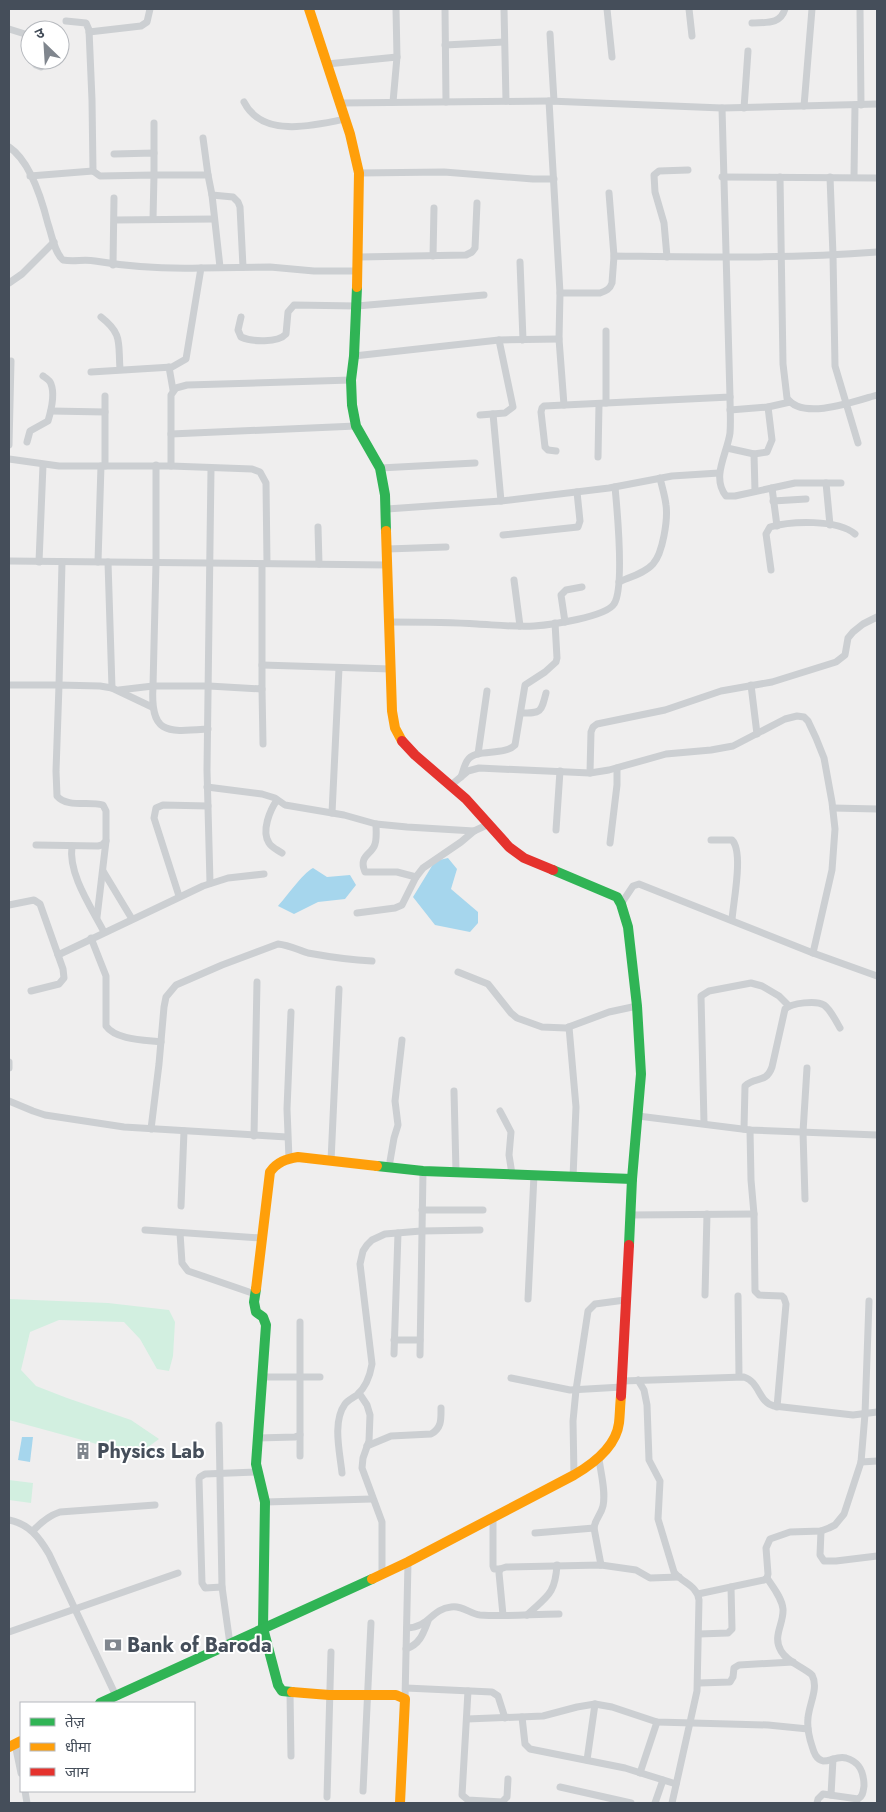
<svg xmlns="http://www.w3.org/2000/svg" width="886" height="1812" font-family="Jost,'Noto Sans Devanagari',sans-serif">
<rect width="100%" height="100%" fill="#efeeee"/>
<!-- green -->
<g fill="#d2efe0">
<path d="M9,1299L108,1303L169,1310L175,1322L173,1356L169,1371L157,1369L140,1339L124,1322L59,1320L30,1332L21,1370L36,1386L67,1398L131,1420L159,1439L137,1455L9,1420Z"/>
<path d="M9,1480L33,1483L31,1503L9,1500Z"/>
</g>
<!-- water -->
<g fill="#a6d6ed">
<path d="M448,858L457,869L451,889L478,912V923L470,932L435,925L413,897L435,861Z"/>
<path d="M313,868L327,877L350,875L356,885L345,899L318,902L294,914L278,906C288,895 302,874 313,868Z"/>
<path d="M22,1437H33L30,1462L18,1460Z"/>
</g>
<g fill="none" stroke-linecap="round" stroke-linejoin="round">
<!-- street -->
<g stroke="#cccfd2" stroke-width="7">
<path d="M396,9L397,57"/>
<path d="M445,9L446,102"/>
<path d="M504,9L506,101"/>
<path d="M607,9L612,57"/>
<path d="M689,9L692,36"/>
<path d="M860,9L861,105"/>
<path d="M66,21L86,23L89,30L92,100L93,171L100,176L154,175L153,219"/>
<path d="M752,23C766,22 780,25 785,9"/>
<path d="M9,29L25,34L30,53"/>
<path d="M89,32L141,26L147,22L150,9"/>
<path d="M550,34L554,101"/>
<path d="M445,45L504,42"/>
<path d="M32,60L36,65L41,67"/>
<path d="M327,64L397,57L393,102"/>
<path d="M244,102C262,138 313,126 345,119"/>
<path d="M340,103L549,101"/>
<path d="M804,106L812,9"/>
<path d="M744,108L748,51"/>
<path d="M154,123V153"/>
<path d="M203,138L208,175"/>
<path d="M9,147C30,161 42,200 48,224C52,235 54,252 63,260C74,262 84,259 95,261C131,267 165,269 201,268"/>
<path d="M114,154L154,153V175H208L212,195L233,197L238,202L240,207L243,267"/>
<path d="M359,173L444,172L533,179H554"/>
<path d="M30,176L93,171"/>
<path d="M722,177L877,178"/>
<path d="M780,177L783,364L787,398C802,421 856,401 877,395"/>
<path d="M830,177L833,255L835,366L858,443"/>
<path d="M854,177L855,105"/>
<path d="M609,193L614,256"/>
<path d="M212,195L220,267"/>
<path d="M115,220L214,219"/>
<path d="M433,256L434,208"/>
<path d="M359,257L466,255L472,252L475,248L477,203"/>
<path d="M667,257L664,223L655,192L654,175L659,171L688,170"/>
<path d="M520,262L523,340"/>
<path d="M113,265L114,198"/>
<path d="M9,283L22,274L54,242"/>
<path d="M560,293H600C606,291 610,289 612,283L614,256C702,257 790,259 877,252"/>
<path d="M101,317C123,334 118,343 120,369"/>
<path d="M241,317L238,330L241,337C252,342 278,343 286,334L288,312L294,305L357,306L484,295"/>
<path d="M606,331V403"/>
<path d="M354,356L499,340L559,339"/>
<path d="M169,367L173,390"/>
<path d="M91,372L172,367L186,359L201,268L270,267L314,271H358"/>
<path d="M730,397C730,409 731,421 730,433C727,454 711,477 726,496H735L795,483H841"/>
<path d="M564,405L559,339L560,293L549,101L722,108L877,104"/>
<path d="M730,410L768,407L790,402"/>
<path d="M51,411L105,412"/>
<path d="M493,414L501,501"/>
<path d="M480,415L505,413L513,407L499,340"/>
<path d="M171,434L356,426"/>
<path d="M27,442L30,431L48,421C51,411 55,394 51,384C50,380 46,378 43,376"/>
<path d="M9,445L11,361"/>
<path d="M727,448L754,454L767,452L772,440L768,407"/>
<path d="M556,451L548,450L545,447L541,412L542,408L544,406L730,397L722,108"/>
<path d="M754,454L755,491"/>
<path d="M598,457L599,404"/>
<path d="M9,459L59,466H171L252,469L260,472L266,483L267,563"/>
<path d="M156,465V563L153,686H209L262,689V564"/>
<path d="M105,466V396"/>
<path d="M171,466V395L176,388L187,385L351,380"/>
<path d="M380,468L475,463"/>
<path d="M826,483L830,525"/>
<path d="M772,488L777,526"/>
<path d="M773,501L806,499"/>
<path d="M387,509L501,501L609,488L672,476L719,473"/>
<path d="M318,527L319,564"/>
<path d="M503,535L578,527L580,521L577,492"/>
<path d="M387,549L446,547"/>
<path d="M9,561L387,565"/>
<path d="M39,562L43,465"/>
<path d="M98,562L101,466"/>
<path d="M108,562L112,688"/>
<path d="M771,570L766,534L770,527C791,521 837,519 855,534"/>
<path d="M514,580L520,626"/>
<path d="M619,582C630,577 645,573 653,564C663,553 668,519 666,505C665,496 662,487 660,478"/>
<path d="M389,622C418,622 448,622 477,624C496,625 515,627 534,626C550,625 606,617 614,604C625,587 617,509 615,487"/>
<path d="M565,622L561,595L566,590L582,587"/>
<path d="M262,665L391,669"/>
<path d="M9,685H59L62,562"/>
<path d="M751,685L757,734"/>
<path d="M262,689L263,744"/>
<path d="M119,690L153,686C150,735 167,732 208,729"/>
<path d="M521,713C541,713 541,713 546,693"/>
<path d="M478,754L487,691"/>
<path d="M590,773L591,732L593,727L597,724L665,710L721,691L772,682L836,662L845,655L848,638L853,632L863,624L877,617"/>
<path d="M461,777C463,772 464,766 467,761C475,747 503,757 515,745L525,685L545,672L556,662L557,658L555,623"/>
<path d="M450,786L468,771L479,768L590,773L609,770L666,754L711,750L733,746L785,719L797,716L804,717L808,721L816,738L824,758L832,802L835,829L832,870L813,953"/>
<path d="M207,787L262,794L275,798L285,805L344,815L376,824L407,827L474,831"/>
<path d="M277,800C270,810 261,831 269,843C272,848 278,850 282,853"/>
<path d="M833,808L877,809"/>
<path d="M332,813L339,668"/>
<path d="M376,824C376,830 377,838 375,844C372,855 358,855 365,872H397L416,877"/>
<path d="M556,830L560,771"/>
<path d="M711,840H732C744,852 733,903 732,920"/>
<path d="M610,843L617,785V768"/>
<path d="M36,845L98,846L102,845L106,841V811L103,805C89,801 67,808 57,796L56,771L59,685L100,686L112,688L152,707"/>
<path d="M72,846C68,874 91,907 104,932"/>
<path d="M103,871L132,919"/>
<path d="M210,883L207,770L211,469"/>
<path d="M179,896L154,818L156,808L163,805L208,806"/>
<path d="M621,904L633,886L639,884L644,886L813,953L877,976"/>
<path d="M9,905L34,900L40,904L63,969L64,978L59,984L31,991"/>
<path d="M357,913L395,908L402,905L416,877L423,868L461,842L474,831L487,825"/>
<path d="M97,917L106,841"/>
<path d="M91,938L106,976V1026C116,1040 145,1040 161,1042"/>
<path d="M58,955L203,886L228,878L264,874"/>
<path d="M458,972L488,984L511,1013L517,1018L542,1027L566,1028L609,1012L637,1006"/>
<path d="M569,1027L576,1107L573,1177"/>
<path d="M9,1062V1068"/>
<path d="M454,1091L456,1172"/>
<path d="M9,1101L33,1111L45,1115L124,1127L287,1137"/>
<path d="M500,1111L511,1132L509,1155L512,1174"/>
<path d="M638,1116L750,1130L877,1135"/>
<path d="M704,1123L701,996L709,991L751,983L762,986L779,996L789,1006"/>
<path d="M151,1129L159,1064L164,1007L166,997L176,985L222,965L278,944C289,945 298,950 308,953C330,957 350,960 372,961"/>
<path d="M744,1129L745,1086C755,1076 766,1084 772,1067L785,1009C792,1003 816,1000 824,1005C830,1009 836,1021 840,1028"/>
<path d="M750,1130L751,1180L754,1214L755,1291L759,1295L782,1296L784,1298L786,1304L777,1407"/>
<path d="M254,1136L257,982"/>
<path d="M289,1159L287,1109L291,1012"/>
<path d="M331,1161L339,989"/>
<path d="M389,1167L394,1138L398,1125L395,1101L402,1040"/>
<path d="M805,1199L803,1132L807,1068"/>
<path d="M181,1206L184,1131"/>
<path d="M422,1210H483"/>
<path d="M630,1215L754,1214"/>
<path d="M145,1230L261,1238"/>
<path d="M180,1233L182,1263L188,1271L255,1294"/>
<path d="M705,1295L707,1214"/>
<path d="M738,1296L739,1376"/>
<path d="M528,1299L534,1175"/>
<path d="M394,1340H420"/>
<path d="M394,1354L398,1233"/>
<path d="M420,1355L423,1171"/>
<path d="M262,1377H320"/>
<path d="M511,1378L570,1390L622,1387"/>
<path d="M638,1380L644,1390L647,1405L649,1460L660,1481L658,1519L674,1572C682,1583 697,1585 699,1600L697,1691L672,1803"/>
<path d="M622,1381L744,1377C760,1382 758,1402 774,1406L853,1415L877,1412"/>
<path d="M359,1393L367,1405L370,1415L369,1441L363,1458L362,1468L382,1522V1574"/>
<path d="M219,1425L222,1587L230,1644"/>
<path d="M257,1438L295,1437L300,1435V1322"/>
<path d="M367,1446L391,1436L431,1434C442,1428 441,1419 441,1408"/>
<path d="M300,1456V1435"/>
<path d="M599,1459C601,1474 606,1492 603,1506C601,1515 595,1519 594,1528L601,1565"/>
<path d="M861,1462L877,1461"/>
<path d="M342,1473C340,1453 332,1422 345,1404C348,1400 353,1398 357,1395C366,1387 370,1376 372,1364L360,1264L363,1251L367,1245L372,1240L385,1234L421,1231L480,1230"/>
<path d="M574,1475L573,1421L576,1390L588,1311L595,1304L625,1300"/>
<path d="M265,1502L372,1499"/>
<path d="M493,1517V1566L494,1569H500"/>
<path d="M9,1520C29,1524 39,1537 49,1554L116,1696"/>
<path d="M33,1531C41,1522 48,1516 60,1512L155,1505"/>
<path d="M821,1531L820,1555L824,1561H836L877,1556"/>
<path d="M535,1533L594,1528"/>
<path d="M767,1578C773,1587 782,1598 783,1609C784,1624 772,1636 781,1651C787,1662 803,1667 812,1675C819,1688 809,1704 808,1718C807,1727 809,1737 812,1746C814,1753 816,1759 823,1761C831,1761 837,1756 846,1758C860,1762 864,1772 864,1786C863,1792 863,1796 858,1799L823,1794L818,1799L817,1803"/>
<path d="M222,1587L205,1588L202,1583L199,1479L200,1477L205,1474L256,1472"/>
<path d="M698,1594L764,1580L767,1578L768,1574L766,1548L770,1539L790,1532L821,1531L829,1528L835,1525L844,1514L861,1462L865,1414L869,1301"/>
<path d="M503,1615L499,1573L500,1569L506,1567L601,1565L636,1570L650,1578L679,1577"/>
<path d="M527,1615C547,1596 555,1595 557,1565"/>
<path d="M407,1628C430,1627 431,1609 451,1607C462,1605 470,1614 480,1615C506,1617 533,1614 559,1614"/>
<path d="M9,1632L178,1573"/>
<path d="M699,1634L728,1633L732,1629L731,1587"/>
<path d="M406,1649C420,1644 423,1634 428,1621"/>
<path d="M699,1683L730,1682L733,1677L734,1668L739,1665L793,1662"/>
<path d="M406,1688L492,1692L498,1696L505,1718"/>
<path d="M468,1691L462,1795L468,1800L502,1802L507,1797L508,1779"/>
<path d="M290,1693L291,1756"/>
<path d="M405,1699L408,1562"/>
<path d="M522,1717L525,1744L530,1749L625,1768L676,1784"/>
<path d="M467,1719L543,1716L577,1707L595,1704L612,1707L657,1722L768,1725L808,1729"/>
<path d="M15,1744L21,1773"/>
<path d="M587,1760L595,1704"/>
<path d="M640,1773L657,1722"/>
<path d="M560,1787L631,1803"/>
<path d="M25,1791L27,1803"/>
<path d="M363,1791L371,1623"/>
<path d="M831,1795L833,1759"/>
<path d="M327,1797L331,1652"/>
<path d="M655,1803L663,1780"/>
</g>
<!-- fast -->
<g stroke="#30b455" stroke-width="10">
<path d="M357,287L354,356L351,380L352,405L356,426L380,468L385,495L386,531"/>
<path d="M553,870L617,897L621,904L628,927L637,1006L641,1074L632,1179L629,1245"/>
<path d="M377,1166L423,1171L632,1179"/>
<path d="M256,1289L254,1302L256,1312L263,1317L266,1325L256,1464L265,1502L263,1628L278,1685L282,1691L292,1692"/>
<path d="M100,1703L372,1579"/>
</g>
<!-- slow -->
<g stroke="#ff9f0a" stroke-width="10">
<path d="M309,9L350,134L359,173L357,287"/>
<path d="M386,531L392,711L395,728L402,741"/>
<path d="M256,1289L270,1172C277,1162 286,1159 298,1157L377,1166"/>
<path d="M372,1579L408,1562L574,1475C593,1464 616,1447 619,1423C620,1414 620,1405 621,1396"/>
<path d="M292,1692L329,1695H396L405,1699L400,1803"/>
<path d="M9,1747L21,1741"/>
</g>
<!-- jam -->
<g stroke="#e5322d" stroke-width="10">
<path d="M402,741L415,755L466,799L509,847L524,858L553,870"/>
<path d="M621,1396L629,1245"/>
</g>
</g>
<!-- icons -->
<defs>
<g id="building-bare" transform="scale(1.35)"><path d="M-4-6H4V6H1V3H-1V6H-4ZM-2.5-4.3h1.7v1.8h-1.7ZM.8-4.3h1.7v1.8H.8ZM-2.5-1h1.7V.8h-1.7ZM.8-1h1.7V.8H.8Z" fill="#80868e" stroke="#fff" stroke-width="2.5" paint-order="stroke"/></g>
<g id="bank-bare" transform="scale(1.35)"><path d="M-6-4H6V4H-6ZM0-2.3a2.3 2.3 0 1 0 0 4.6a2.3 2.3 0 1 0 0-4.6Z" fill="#80868e" stroke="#fff" stroke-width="2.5" paint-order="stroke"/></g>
</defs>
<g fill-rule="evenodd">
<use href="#building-bare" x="83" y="1451"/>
<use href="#bank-bare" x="113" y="1645"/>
</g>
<g text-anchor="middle" stroke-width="4" stroke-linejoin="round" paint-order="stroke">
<!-- poi labels -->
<g font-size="20" font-weight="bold" fill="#454e5a" stroke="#fff" text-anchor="start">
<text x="97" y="1458">Physics Lab</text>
<text x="127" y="1652">Bank of Baroda</text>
</g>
</g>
<!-- border -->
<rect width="886" height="1812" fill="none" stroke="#454e5a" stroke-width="20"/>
<!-- legend -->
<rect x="20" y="1702" width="175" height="90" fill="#ffffff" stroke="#b5b8bd"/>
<rect x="30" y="1718" width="25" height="8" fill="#30b455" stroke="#b5b8bd"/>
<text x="65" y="1727" font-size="15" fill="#454e5a">तेज़</text>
<rect x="30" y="1743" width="25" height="8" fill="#ff9f0a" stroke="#b5b8bd"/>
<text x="65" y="1752" font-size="15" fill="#454e5a">धीमा</text>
<rect x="30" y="1768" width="25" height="8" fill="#e5322d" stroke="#b5b8bd"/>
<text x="65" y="1777" font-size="15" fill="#454e5a">जाम</text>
<!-- north arrow -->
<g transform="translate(45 45) rotate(335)"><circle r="24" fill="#ffffff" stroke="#b5b8bd"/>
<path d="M0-4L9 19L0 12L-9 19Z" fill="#80868e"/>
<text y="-8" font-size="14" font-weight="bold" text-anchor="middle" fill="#454e5a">उ</text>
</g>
</svg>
